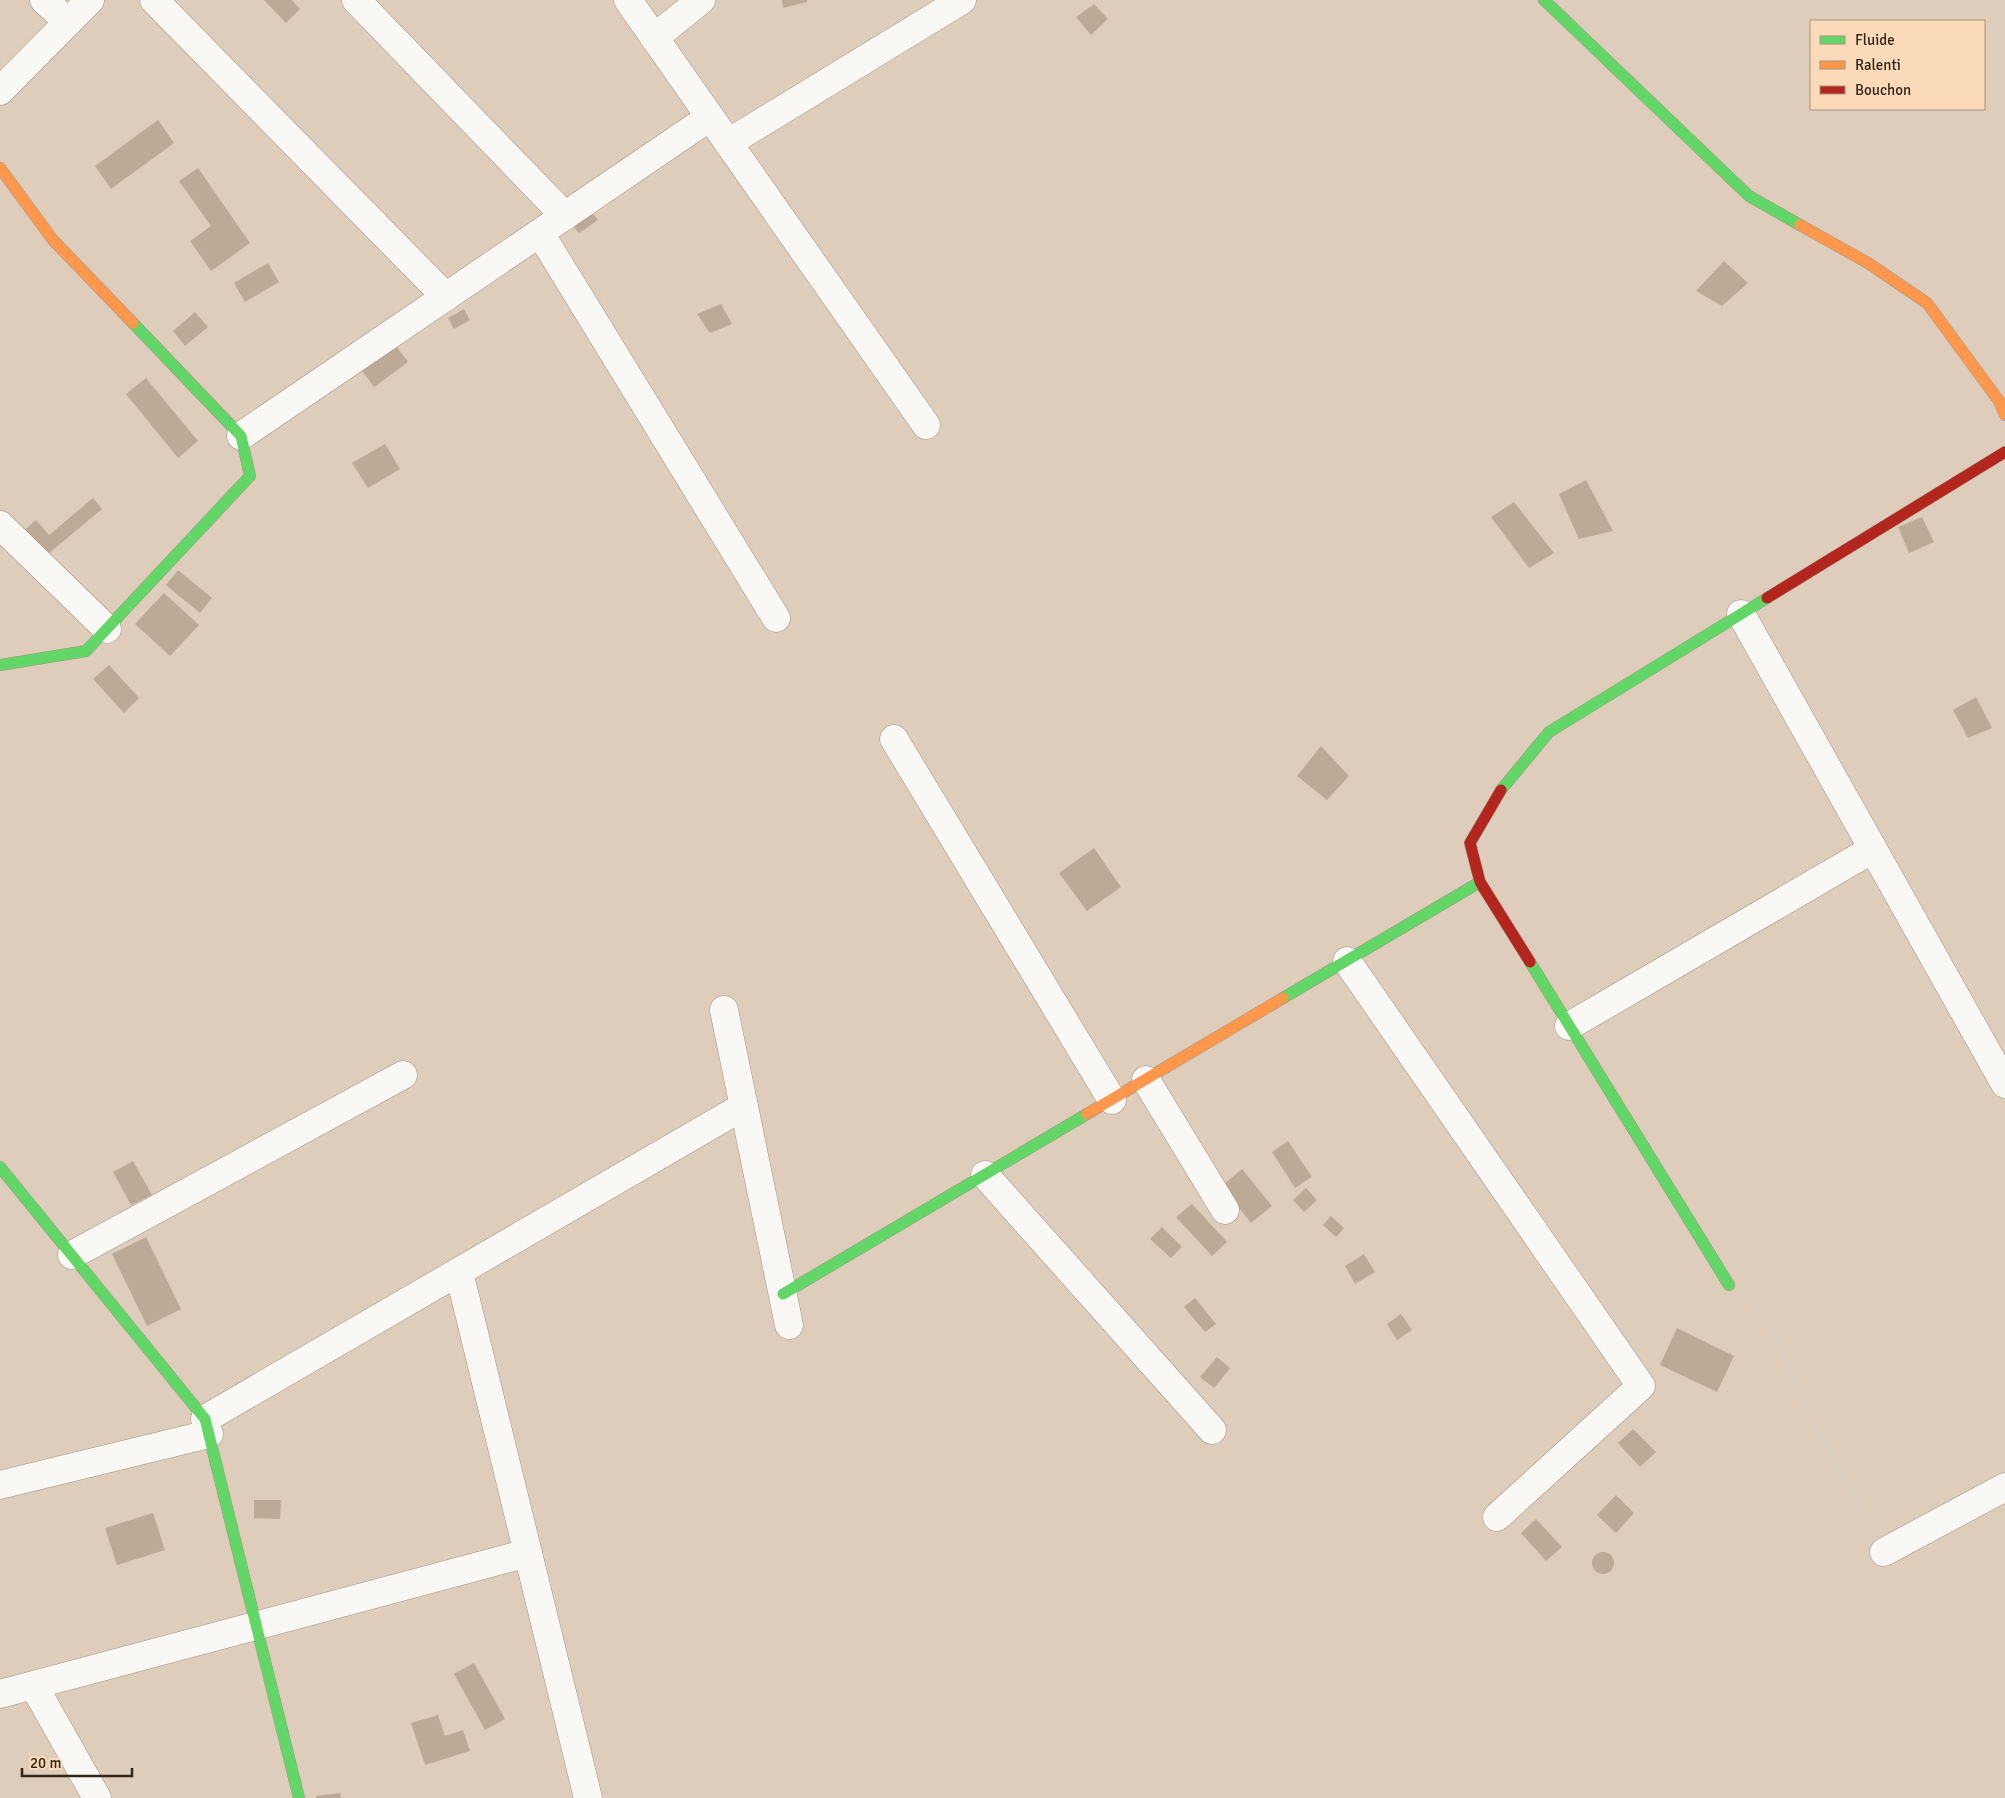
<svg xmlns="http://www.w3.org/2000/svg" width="2005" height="1798" font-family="Signika,sans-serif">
<rect width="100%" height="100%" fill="#decdbb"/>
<!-- building -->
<g fill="#bcaa97">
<path d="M264,0H292L300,9L286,23Z"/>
<path d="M782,0H807V2L783,8Z"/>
<path d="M1094,4L1108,19L1091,35L1076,17Z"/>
<path d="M158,120L174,143L111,189L95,166Z"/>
<path d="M198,168L250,243L211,271L190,241L211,226L179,181Z"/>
<path d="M588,208L598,220L579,233L568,220Z"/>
<path d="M1724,261L1748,283L1722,306L1696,291Z"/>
<path d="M268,263L279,282L245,302L234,283Z"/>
<path d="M721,304L732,324L710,333L697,314Z"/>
<path d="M464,309L470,320L454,329L448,318Z"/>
<path d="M195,312L208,327L185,346L173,331Z"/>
<path d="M394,343L408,362L374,387L360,368Z"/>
<path d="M146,378L198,441L178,458L126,394Z"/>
<path d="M385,444L400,469L368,488L352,463Z"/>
<path d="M1586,480L1613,531L1579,539L1559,494Z"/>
<path d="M93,498L102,509L42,559L21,533L36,520L49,535Z"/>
<path d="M1514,502L1554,553L1529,568L1491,517Z"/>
<path d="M1922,517L1934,542L1909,553L1898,527Z"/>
<path d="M178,570L212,598L200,613L166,585Z"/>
<path d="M164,593L199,625L170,656L135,624Z"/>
<path d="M109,665L139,698L124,713L93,679Z"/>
<path d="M1976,697L1992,728L1968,738L1953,710Z"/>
<path d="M1321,746L1349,776L1327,800L1297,776Z"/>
<path d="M1094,848L1121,887L1087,911L1059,873Z"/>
<path d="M1288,1141L1312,1177L1295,1188L1272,1152Z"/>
<path d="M133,1161L152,1195L131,1205L113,1172Z"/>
<path d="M1242,1169L1272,1206L1251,1223L1222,1186Z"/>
<path d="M1306,1188L1317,1200L1304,1212L1293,1200Z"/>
<path d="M1192,1204L1227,1242L1212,1256L1176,1217Z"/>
<path d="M1331,1216L1344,1228L1336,1237L1323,1225Z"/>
<path d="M1162,1227L1182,1247L1171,1258L1150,1239Z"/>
<path d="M146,1237L181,1309L147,1326L112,1254Z"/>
<path d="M1364,1254L1375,1272L1355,1284L1345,1266Z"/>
<path d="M1195,1298L1216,1324L1205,1332L1184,1307Z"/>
<path d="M1401,1314L1412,1330L1397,1340L1387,1324Z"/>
<path d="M1677,1328L1734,1356L1717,1392L1660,1365Z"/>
<path d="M1217,1357L1230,1368L1214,1388L1200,1377Z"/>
<path d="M1633,1429L1656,1452L1640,1467L1618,1443Z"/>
<path d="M1616,1495L1634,1513L1616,1533L1597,1515Z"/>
<path d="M254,1500H281L280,1519L254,1518Z"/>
<path d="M153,1513L165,1550L117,1565L105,1528Z"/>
<path d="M1536,1519L1562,1547L1546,1561L1521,1533Z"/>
<circle cx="1603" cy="1563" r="11"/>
<path d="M474,1663L505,1719L485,1730L454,1674Z"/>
<path d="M438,1715L445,1736L463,1730L470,1751L425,1765L411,1723Z"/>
<path d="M340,1793L341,1798H316V1796Z"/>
</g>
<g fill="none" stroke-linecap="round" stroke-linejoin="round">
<!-- street casing -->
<g stroke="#a09386" stroke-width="29">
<g id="street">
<path d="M44,0L68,22"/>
<path d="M154,0L446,297"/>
<path d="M356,0L565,216"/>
<path d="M628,0L926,425"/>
<path d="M654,38L701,0"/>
<path d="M0,91L90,0"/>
<path d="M728,143L962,0"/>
<path d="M540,233L776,618"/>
<path d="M241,436L710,117"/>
<path d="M0,525L107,629"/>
<path d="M1741,614L2005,1084"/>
<path d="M894,739L1112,1100"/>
<path d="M1347,961L1641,1386L1497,1517"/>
<path d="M724,1010L789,1325"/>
<path d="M1569,1026L1873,849"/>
<path d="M1146,1080L1225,1210"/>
<path d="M985,1175L1212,1430"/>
<path d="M72,1255L403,1075"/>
<path d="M459,1272L588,1798"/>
<path d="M205,1419L744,1106"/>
<path d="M0,1485L209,1434"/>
<path d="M1884,1552L2005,1487"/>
<path d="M34,1686L97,1798"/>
<path d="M0,1694L528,1553"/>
</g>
</g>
<!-- fast casing -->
<g stroke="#a09386" stroke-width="12">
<g id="fast">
<path d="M1544,0L1749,196L1800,225"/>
<path d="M0,665L86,651L250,476L241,436L133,323"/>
<path d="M1501,790L1549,732L1767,598"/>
<path d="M1530,962L1729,1285"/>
<path d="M1283,998L1480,882"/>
<path d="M0,1167L205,1419L299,1798"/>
<path d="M783,1294L1087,1114"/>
</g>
</g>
<!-- slow casing -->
<g stroke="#a09386" stroke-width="12">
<g id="slow">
<path d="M0,168L53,240L133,323"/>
<path d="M1800,225L1868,263L1927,303L1999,401L2005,415"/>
<path d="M1087,1114L1283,998"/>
</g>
</g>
<!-- jam casing -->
<g stroke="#a09386" stroke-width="12">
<g id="jam">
<path d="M1767,598L2005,452"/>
<path d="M1501,790L1470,843L1480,882L1530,962"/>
</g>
</g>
<!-- path -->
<path stroke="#d4cec9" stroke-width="3" stroke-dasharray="2.5 4" stroke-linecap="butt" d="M1752,1306L1771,1324L1804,1404L1869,1524"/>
<!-- street -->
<use href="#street" stroke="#faf8f5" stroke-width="28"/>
<!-- fast -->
<use href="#fast" stroke="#63d668" stroke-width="11"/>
<!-- slow -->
<use href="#slow" stroke="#ff974d" stroke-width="11"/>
<!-- jam -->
<use href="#jam" stroke="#b3261e" stroke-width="11"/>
</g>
<!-- legend -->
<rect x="1810" y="20" width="175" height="90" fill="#fadab9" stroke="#aa9279"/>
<rect x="1820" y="36" width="25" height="8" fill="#63d668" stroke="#aa9279"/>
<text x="1855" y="45" font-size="15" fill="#322619">Fluide</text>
<rect x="1820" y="61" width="25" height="8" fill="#ff974d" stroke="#aa9279"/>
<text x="1855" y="70" font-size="15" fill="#322619">Ralenti</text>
<rect x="1820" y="86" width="25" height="8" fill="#b3261e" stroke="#aa9279"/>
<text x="1855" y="95" font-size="15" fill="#322619">Bouchon</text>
<!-- scale -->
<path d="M22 1768v8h110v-8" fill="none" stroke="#322619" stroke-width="2.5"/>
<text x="30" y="1768" font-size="15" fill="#322619" stroke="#fadab9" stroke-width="4" paint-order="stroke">20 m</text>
</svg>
